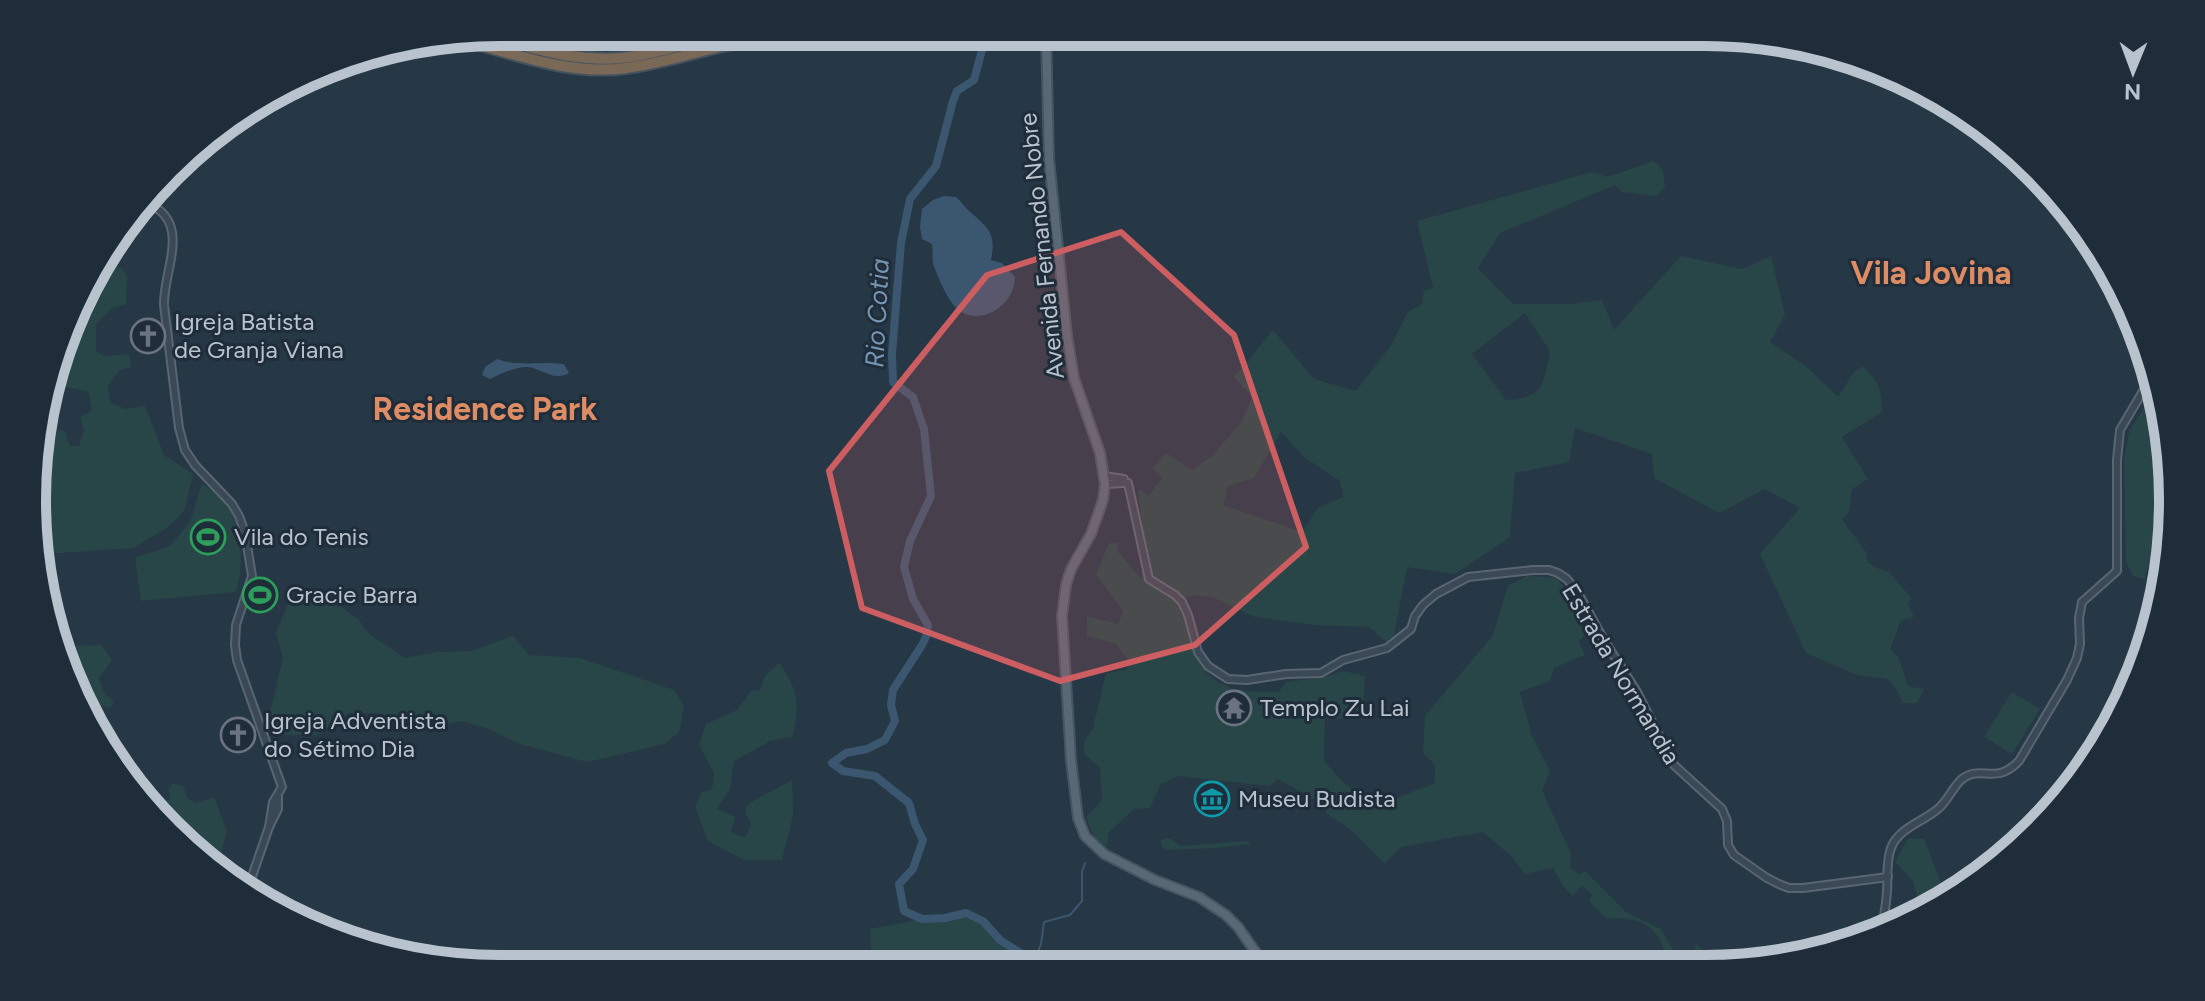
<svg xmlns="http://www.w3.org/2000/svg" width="2205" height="1001" font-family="Figtree,sans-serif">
<rect width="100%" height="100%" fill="#263746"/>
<!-- green -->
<g fill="#284647" fill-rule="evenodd">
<path d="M1654,161L1663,170L1665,187L1656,196L1622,192L1615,185L1500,233L1478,268L1513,304H1570L1602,300L1614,330L1681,256L1742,269L1771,256L1785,315L1770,342L1806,366L1838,397L1853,373L1863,366C1880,384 1881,387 1882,412L1842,437L1868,479L1852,489L1849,512L1842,519L1866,552L1868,563L1881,570L1889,572L1911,598L1908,603L1914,617L1901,620L1890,650L1898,656L1908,686L1924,689L1917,703H1903L1897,690L1887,679L1857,675L1806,653L1760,554L1800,508L1765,489L1719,513L1654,478L1652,454L1575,428L1569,462L1515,473L1510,537L1455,574L1407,567L1394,635L1386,642L1369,627L1314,625L1255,617L1213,597L1194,595L1185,598C1191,637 1190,676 1235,689C1249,693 1265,691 1279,692L1286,682L1325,677L1343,671L1365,676L1362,719L1325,718L1324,761L1342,781L1374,807L1435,783V765L1423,753L1425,716L1493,635L1508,586L1527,576L1557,578L1590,626L1579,642L1585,655L1554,668L1550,681L1520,692L1532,736L1550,771L1542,790L1571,854L1570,867L1579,875L1585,871L1626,912L1661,929L1673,950L1694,955L1696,944L1708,954L1725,965H1669C1659,927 1646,917 1606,918L1589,901L1592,895L1582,886L1573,896L1563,886L1553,868L1525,874L1512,857L1483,832L1401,847L1385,864L1350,829L1327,814L1324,805L1278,779L1269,786L1178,776L1161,784L1150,808L1134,809L1108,833L1107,848L1094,838L1086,817L1102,800L1100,768L1084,753V742L1093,728L1106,673L1126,670L1130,662L1116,644L1087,636V616L1118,624L1123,611L1096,574L1109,543H1118L1117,550L1141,579L1146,552L1138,493L1140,489L1148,496L1162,478L1152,468L1166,453L1192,470L1213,455L1242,421L1252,397L1234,377L1273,330L1314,379L1356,391L1392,344L1408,312L1421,305L1424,291L1433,288L1417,221L1592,172L1607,177ZM1525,313L1550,351C1543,384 1545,398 1506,400L1472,354ZM1281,432L1304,457L1340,481L1343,497L1318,508L1302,532L1223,505L1228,486L1254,478Z"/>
<path d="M102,257L104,266L109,271L119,266L127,275L126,304L112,308L96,324V351L104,356L129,354L131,367L120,370L108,386L110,402L125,409L145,406L164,455L193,474L185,509L178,518L164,530L133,548L46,554L39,563L40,572L36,562L39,464L43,463L58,430L65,431L70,446H79L84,430L80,417L92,411L89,392L62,386L75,342L70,332L95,266Z"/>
<path d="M2152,396L2173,500L2165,538L2154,540L2145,579L2133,576L2126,561L2124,459L2130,429Z"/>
<path d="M202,483C212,491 223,499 230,510C242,532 244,568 236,592L141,601L135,558L170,546L190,522Z"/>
<path d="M306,590L326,595L359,620L369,634L405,658L437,652L471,651L513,636L529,655L580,658L674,690L684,706L679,732L665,744L587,762L520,744L489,729L461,721L434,727L403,722L375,713H349L316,735H274L268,721L283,658L276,633L289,601Z"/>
<path d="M101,645L112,660L99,678L104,692L114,702L110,708L88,702L85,707L68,655L71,646Z"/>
<path d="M779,663C798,688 801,706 792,737L770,741L734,761L730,789L717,809L735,817L731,832L745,838L751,824L745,812L748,804L792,780L793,816L782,860H744L708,841L695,807L701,793L712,789L714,773L699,745L706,724L737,710L751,691L760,690L765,676Z"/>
<path d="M2012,692L2040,709L2012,754L1984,737Z"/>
<path d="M92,726L109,742L133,778L162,802L171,799L168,790L173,783L184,787L187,798L196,803L214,797L227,831L217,868L191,852L95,734Z"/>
<path d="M1165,838L1171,839L1181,846L1248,841L1251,844L1216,848L1166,850L1163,848L1160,841Z"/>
<path d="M1908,838L1924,839L1941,883L1982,876L1905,921H1902L1917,896L1913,881L1895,862Z"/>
<path d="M966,913L983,921L1000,940L1042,967L882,968L872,964L870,929L922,919L945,918Z"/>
</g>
<!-- water -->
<g fill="#3b566f">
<path d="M944,196L956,197C961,201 964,207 969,211C987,227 997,232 991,260L1002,263L1015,277C1015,308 973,332 952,303C945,293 937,276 933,263C932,257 933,250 932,244L922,239L920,227L922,209L933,200Z"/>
<path d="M497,359C518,367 542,361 564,364L569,373C553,382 542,368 527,367C515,367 500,374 490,379L482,375L485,367Z"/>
</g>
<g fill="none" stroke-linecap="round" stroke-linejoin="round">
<!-- stream -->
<g stroke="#3b566f" stroke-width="2">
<path d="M1843,944L1845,935"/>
<path d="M1034,962L1041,944L1044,922L1070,915L1082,901V872L1085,863"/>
</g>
<!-- river -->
<path stroke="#3b566f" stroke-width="8" d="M995,32L982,50L974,80L957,91L953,101L936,166L910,199L901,243L892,354L893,382L913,397L924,429L931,496L910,541L904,567L913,599L928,625L926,637L922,645L893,690L891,705L895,721L885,740L867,749L846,753L832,763L843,771L875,776L909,803L915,824L923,840L913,869L899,884L904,911L922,919L945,918L966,913L983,921L1000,940L1042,967"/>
<!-- minor casing -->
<g stroke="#596672" stroke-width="10">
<g id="minor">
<path d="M147,203C193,222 163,270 164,305L179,428L185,450L195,465L232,504L239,516L245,533L252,576L236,625L235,645L237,660L282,787L273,802L269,827L248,888"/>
<path d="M1104,476L1124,479"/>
<path d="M1128,483L1149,579L1175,595L1182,602L1188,615L1198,652L1208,666L1228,679L1247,680L1286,674L1321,673L1343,660L1387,648L1411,629L1415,616L1423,605L1436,594L1468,577L1533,570H1549L1558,573L1567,579L1578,593L1604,640L1637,692L1674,765L1722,809L1727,821L1728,845L1734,855L1767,878L1781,885L1789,888H1803L1888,877"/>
<path d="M1105,484L1124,483"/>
<path d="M269,827L278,809V797"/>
<path d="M1879,934C1884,921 1886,906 1887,891C1888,877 1886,861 1891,848C1898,828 1925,821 1939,808C1948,800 1953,787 1962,779C1982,764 1995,786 2019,761L2067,680L2077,658L2080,644L2079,618L2082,602L2117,571V460L2120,430L2149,381"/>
</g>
</g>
<!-- major casing -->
<g stroke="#475461" stroke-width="12">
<path id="major" d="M1046,32L1049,159L1067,336L1074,378L1100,453L1105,484L1103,500L1091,534L1071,569L1066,585L1062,616L1071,760L1078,818L1085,836L1104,854L1155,880L1199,897L1226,915L1238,927L1266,967"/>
</g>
<!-- highway casing -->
<g stroke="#45535f" stroke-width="14">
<g id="highway">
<path d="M484,35C532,48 580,64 630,57C669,51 706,36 745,32"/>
<path d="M459,39C512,53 570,76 626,68C674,62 720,42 769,39C822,35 875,42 927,32"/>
</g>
</g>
<!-- minor -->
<use href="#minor" stroke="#3b4855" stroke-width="6"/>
<!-- major -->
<use href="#major" stroke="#596875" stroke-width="8"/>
<!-- highway -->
<use href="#highway" stroke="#7b6957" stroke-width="10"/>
</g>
<!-- marked area -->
<path fill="#cc5e62" fill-opacity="0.2" stroke="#cc5e62" stroke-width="6" stroke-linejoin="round" d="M1121,232L1234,335L1306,547L1195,645L1060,681L862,608L829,471L987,275Z"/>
<!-- icons -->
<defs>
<g id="church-ring" transform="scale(1.8)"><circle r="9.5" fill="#1f2d3b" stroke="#6b7280" stroke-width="1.5"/><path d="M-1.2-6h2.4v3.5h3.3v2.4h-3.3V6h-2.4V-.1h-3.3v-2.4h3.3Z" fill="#6b7280"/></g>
<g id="stadium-ring" transform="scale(1.8)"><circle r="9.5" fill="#1f2d3b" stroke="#2e9e5b" stroke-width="1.5"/><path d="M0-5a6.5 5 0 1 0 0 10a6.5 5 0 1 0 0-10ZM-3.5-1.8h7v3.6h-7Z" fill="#2e9e5b"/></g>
<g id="temple-ring" transform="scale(1.8)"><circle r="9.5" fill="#1f2d3b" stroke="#6b7280" stroke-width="1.5"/><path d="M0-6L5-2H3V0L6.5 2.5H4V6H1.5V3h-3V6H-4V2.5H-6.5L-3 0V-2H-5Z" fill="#6b7280"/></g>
<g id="museum-ring" transform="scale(1.8)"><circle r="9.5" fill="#1f2d3b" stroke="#0f9aa8" stroke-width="1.5"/><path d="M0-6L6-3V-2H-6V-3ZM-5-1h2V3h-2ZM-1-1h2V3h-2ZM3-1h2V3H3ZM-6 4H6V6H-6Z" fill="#0f9aa8"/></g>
</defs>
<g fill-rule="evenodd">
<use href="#church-ring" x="148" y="336"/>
<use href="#stadium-ring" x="208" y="537"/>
<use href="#stadium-ring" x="260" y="595"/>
<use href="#temple-ring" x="1234" y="708"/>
<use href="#church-ring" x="238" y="735"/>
<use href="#museum-ring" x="1212" y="799"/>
</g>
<g text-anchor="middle" stroke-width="6" stroke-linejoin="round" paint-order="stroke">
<!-- street labels -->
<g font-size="24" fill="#b9c3ce" stroke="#1f2d3b">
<text transform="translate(1042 246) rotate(-96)" y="8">Avenida Fernando Nobre</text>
<text transform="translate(1621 674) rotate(59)" y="8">Estrada Normandia</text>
</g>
<!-- poi labels -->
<g font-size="24" fill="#b9c3ce" stroke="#1f2d3b" text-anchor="start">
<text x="174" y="330">Igreja Batista<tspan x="174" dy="28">de Granja Viana</tspan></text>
<text x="234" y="545">Vila do Tenis</text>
<text x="286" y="603">Gracie Barra</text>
<text x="1260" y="716">Templo Zu Lai</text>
<text x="264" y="729">Igreja Adventista<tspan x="264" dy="28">do Sétimo Dia</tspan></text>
<text x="1238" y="807">Museu Budista</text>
</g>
<!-- water labels -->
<g font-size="26" font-style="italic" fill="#7796b3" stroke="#1f2d3b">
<text transform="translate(877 313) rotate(-87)" y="9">Rio Cotia</text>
</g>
<!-- district labels -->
<g font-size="32" font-weight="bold" fill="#dd8c64" stroke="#1f2d3b">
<text x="1931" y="284">Vila Jovina</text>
<text x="485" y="420">Residence Park</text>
</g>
</g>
<!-- crop -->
<path d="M0 0H2205V1001H0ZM500 46H1705A454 454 0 0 1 2159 500V501A454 454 0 0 1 1705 955H500A454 454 0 0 1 46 501V500A454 454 0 0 1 500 46Z" fill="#1f2d3b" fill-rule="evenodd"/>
<path fill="none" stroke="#b9c3ce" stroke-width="10" d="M500 46H1705A454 454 0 0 1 2159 500V501A454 454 0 0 1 1705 955H500A454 454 0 0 1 46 501V500A454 454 0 0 1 500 46Z"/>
<!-- north arrow -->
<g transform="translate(2133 72) rotate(181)" stroke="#1f2d3b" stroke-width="6" paint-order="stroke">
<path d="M0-6L14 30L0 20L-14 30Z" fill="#b9c3ce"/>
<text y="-12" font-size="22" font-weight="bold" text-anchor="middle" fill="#b9c3ce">N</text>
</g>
</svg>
